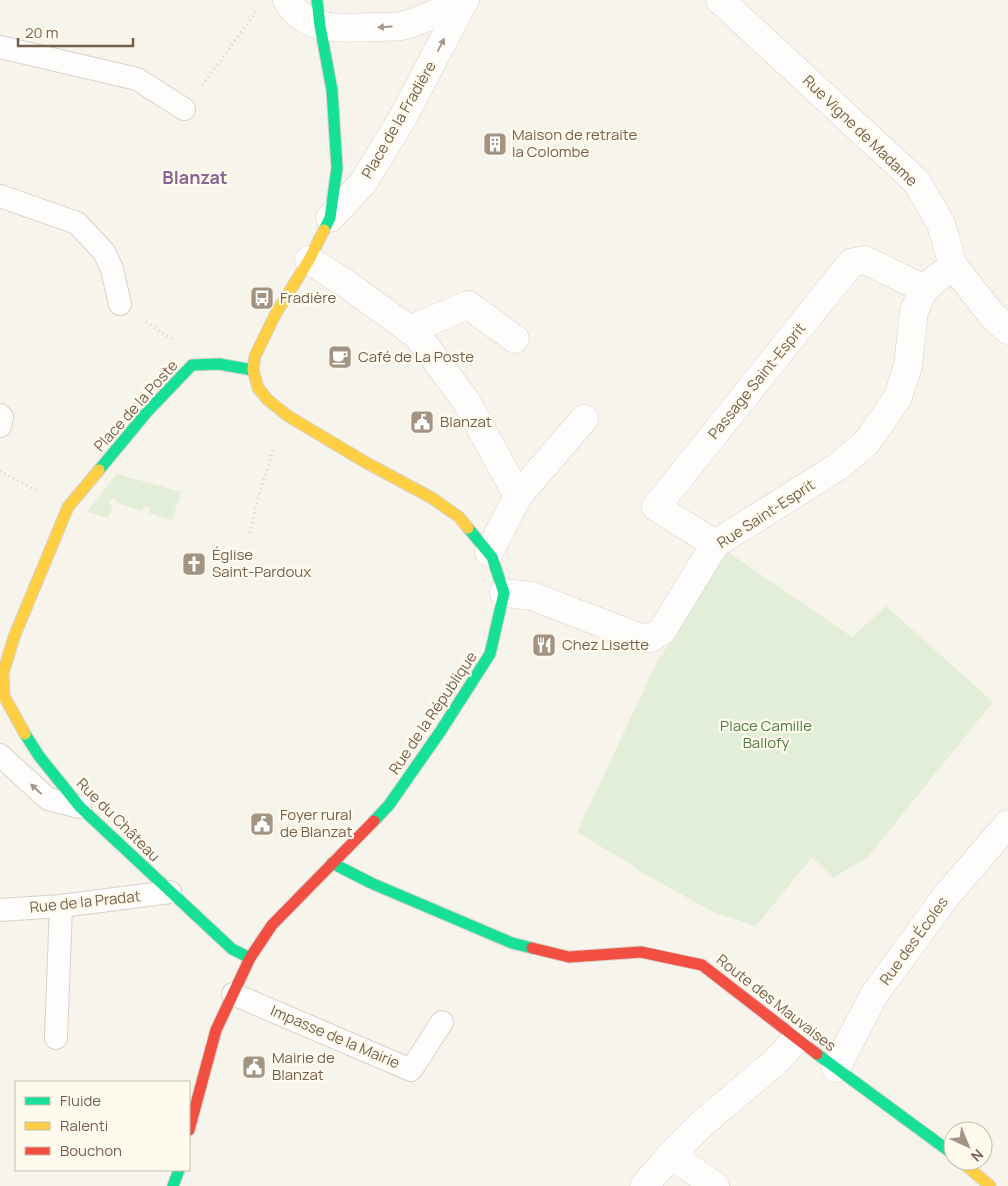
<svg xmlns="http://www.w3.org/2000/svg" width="1008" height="1186" font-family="Manrope,sans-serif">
<rect width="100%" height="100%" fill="#f7f4ec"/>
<!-- green -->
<g fill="#e2eed7">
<path d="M117,474L181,492L172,520L149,513L150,508L145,506L142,511L117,503L114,498L109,501L112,507L108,518L87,512Z"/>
<path d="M728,552L852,637L886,606L993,702L868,857L833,878L812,857L756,926L713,912L639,871L638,869L577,832L657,662Z"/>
</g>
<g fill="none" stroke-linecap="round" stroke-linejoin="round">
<!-- lane casing -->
<g stroke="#d6d1ca" stroke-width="24">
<g id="lane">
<path d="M0,47L137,79L184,109"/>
<path d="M0,196L77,223L104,252L112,269L120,304"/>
<path d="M0,415L2,417L0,426"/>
<path d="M0,755L48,799L80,807"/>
<path d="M0,910L61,906L170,892"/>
<path d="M233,994L411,1070L442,1022"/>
<path d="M56,1038L61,906"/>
</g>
</g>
<!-- street casing -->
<g stroke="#d6d1ca" stroke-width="29">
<g id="street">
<path d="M287,0C304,31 339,29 370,27C380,27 391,27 401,26C412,24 455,6 465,0"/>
<path d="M720,0L917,182L941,224L953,265L991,314L1008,330"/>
<path d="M330,218L363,183L402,119L464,1"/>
<path d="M309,260L348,285L417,335L466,401L518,496L489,552"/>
<path d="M409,330L468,305L515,339"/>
<path d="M518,496L584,419"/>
<path d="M715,544L656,507L851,263L865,260L924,289"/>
<path d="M504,593L532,596L638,637L651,638L662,631L715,544L839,466L867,442L898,397L908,366L914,311L924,289L953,265"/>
<path d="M836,1068L874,995L947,895L1008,824"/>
<path d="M671,1155L715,1186"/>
<path d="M644,1186L671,1155L704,1122L774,1063L798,1038"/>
</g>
</g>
<!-- fast casing -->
<g stroke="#d7d1ca" stroke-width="13">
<g id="fast">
<path d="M317,0L320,26L332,90L337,168L330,218L324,230"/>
<path d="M99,470L147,412L192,365L219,364L253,370"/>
<path d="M25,734L39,756L80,807L232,949L250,958"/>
<path d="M374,821L389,805L440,732L490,654L504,593L492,557L468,528"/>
<path d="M332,863L371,883L512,943L532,948"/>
<path d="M817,1054L953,1154"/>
<path d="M173,1186L179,1170"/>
</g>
</g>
<!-- slow casing -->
<g stroke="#d7d1ca" stroke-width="13">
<g id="slow">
<path d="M324,230L309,260L276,313L255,356L253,370L258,388L268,400L288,416L365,462L432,498L459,517L468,528"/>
<path d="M25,734L4,696L3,673L14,637L68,507L99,470"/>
<path d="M961,1161L990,1186"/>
</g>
</g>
<!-- jam casing -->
<g stroke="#d7d1ca" stroke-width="13">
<g id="jam">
<path d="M532,948L569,957L641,952L702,965L817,1054"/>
<path d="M189,1130L216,1030L250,958L272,925L374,821"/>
</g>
</g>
<!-- path -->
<g stroke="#dad4ce" stroke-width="3" stroke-dasharray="1 4" stroke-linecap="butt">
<path d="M202,85L256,12"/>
<path d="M146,322L172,339"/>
<path d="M0,471L39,492"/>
<path d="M250,533L256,505L274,447"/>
</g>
<!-- lane -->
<use href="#lane" stroke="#fefdfc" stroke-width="22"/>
<!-- street -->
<use href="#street" stroke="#fefdfc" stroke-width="28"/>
<!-- fast -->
<use href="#fast" stroke="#16e098" stroke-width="11"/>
<!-- slow -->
<use href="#slow" stroke="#ffcf43" stroke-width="11"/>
<!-- jam -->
<use href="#jam" stroke="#f24e42" stroke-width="11"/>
</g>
<!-- one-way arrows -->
<defs><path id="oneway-solid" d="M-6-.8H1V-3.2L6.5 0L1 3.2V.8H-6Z" transform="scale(1.25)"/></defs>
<g fill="#a69689">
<use href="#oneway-solid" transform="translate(385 27) rotate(177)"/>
<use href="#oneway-solid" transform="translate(441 45) rotate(-62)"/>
<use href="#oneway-solid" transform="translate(36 789) rotate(-138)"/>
</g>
<!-- icons -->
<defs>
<g id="building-square" transform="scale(1.25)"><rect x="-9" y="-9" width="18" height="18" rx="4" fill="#a39383" stroke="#fffaee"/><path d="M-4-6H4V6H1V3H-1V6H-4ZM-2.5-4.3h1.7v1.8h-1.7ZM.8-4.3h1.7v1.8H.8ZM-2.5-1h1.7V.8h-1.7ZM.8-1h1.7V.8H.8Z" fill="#fff"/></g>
<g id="bus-square" transform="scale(1.25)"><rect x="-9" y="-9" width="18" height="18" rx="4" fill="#a39383" stroke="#fffaee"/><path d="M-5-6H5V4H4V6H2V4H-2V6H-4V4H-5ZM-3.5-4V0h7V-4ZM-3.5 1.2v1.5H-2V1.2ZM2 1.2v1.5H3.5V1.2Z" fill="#fff"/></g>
<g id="cafe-square" transform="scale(1.25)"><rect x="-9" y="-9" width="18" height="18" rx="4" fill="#a39383" stroke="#fffaee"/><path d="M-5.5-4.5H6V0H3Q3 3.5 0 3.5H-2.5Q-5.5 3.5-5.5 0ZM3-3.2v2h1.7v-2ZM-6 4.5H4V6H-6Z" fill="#fff"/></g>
<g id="civic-square" transform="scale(1.25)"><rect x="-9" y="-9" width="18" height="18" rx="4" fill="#a39383" stroke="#fffaee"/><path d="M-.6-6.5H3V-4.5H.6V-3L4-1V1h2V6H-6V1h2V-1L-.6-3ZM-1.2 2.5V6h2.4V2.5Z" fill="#fff"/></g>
<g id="church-square" transform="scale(1.25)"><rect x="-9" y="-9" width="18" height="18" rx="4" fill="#a39383" stroke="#fffaee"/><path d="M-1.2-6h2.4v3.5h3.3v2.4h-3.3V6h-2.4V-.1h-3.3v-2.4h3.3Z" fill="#fff"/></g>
<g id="restaurant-square" transform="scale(1.25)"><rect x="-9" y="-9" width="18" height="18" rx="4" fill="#a39383" stroke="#fffaee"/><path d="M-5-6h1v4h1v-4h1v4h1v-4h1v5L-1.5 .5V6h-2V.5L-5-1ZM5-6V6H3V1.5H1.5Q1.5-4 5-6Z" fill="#fff"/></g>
</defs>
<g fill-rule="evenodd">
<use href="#building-square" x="495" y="144"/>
<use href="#bus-square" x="262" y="298"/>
<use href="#cafe-square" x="340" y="357"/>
<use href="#civic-square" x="422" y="422"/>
<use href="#church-square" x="194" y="564"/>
<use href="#restaurant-square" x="544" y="645"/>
<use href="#civic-square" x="262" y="824"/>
<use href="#civic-square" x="254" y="1067"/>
</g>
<g text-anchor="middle" stroke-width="4.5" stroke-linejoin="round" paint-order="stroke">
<!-- street labels -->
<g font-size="15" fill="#765f4b" stroke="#fffaee">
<text transform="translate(399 120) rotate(-60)" y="5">Place de la Fradière</text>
<text transform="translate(860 131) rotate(44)" y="5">Rue Vigne de Madame</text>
<text transform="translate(757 381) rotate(-51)" y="5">Passage Saint-Esprit</text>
<text transform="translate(136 406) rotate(-48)" y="5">Place de la Poste</text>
<text transform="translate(766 514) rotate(-33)" y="5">Rue Saint-Esprit</text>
<text transform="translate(433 713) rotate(-56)" y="5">Rue de la République</text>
<text transform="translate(118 820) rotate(45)" y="5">Rue du Château</text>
<text transform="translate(85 902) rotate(-6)" y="5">Rue de la Pradat</text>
<text transform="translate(914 941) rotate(-54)" y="5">Rue des Écoles</text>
<text transform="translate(776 1003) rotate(38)" y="5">Route des Mauvaises</text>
<text transform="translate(335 1037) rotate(23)" y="5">Impasse de la Mairie</text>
</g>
<!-- poi labels -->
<g font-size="15" fill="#765f4b" stroke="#fffaee" text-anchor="start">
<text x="512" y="140">Maison de retraite<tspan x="512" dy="17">la Colombe</tspan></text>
<text x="280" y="303">Fradière</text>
<text x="358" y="362">Café de La Poste</text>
<text x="440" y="427">Blanzat</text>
<text x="212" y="560">Église<tspan x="212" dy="17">Saint-Pardoux</tspan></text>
<text x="562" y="650">Chez Lisette</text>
<text x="280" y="820">Foyer rural<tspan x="280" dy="17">de Blanzat</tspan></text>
<text x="272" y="1063">Mairie de<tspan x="272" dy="17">Blanzat</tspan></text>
</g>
<!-- park labels -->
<g font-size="15" fill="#4e7c42" stroke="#fffaee">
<text x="766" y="731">Place Camille<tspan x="766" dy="17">Ballofy</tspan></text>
</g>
<!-- quarter labels -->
<g font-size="18" font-weight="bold" fill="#886393" stroke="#fffaee">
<text x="195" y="184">Blanzat</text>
</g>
</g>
<!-- legend -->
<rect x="15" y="1081" width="175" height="90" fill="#fffaee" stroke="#c8bcad"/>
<rect x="25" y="1097" width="25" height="8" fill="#16e098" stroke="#c8bcad"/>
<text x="60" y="1106" font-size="15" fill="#765f4b">Fluide</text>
<rect x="25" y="1122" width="25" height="8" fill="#ffcf43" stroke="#c8bcad"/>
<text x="60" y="1131" font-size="15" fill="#765f4b">Ralenti</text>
<rect x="25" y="1147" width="25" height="8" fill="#f24e42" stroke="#c8bcad"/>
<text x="60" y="1156" font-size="15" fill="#765f4b">Bouchon</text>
<!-- north arrow -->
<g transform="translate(968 1146) rotate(136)"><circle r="24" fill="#fffaee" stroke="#c8bcad"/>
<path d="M0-4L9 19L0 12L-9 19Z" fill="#a39383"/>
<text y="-8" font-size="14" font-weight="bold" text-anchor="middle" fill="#765f4b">N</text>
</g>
<!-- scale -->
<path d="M18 38v8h115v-8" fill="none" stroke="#765f4b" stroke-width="2.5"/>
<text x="25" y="38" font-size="15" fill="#765f4b" stroke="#fffaee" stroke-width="4" paint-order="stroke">20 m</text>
</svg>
